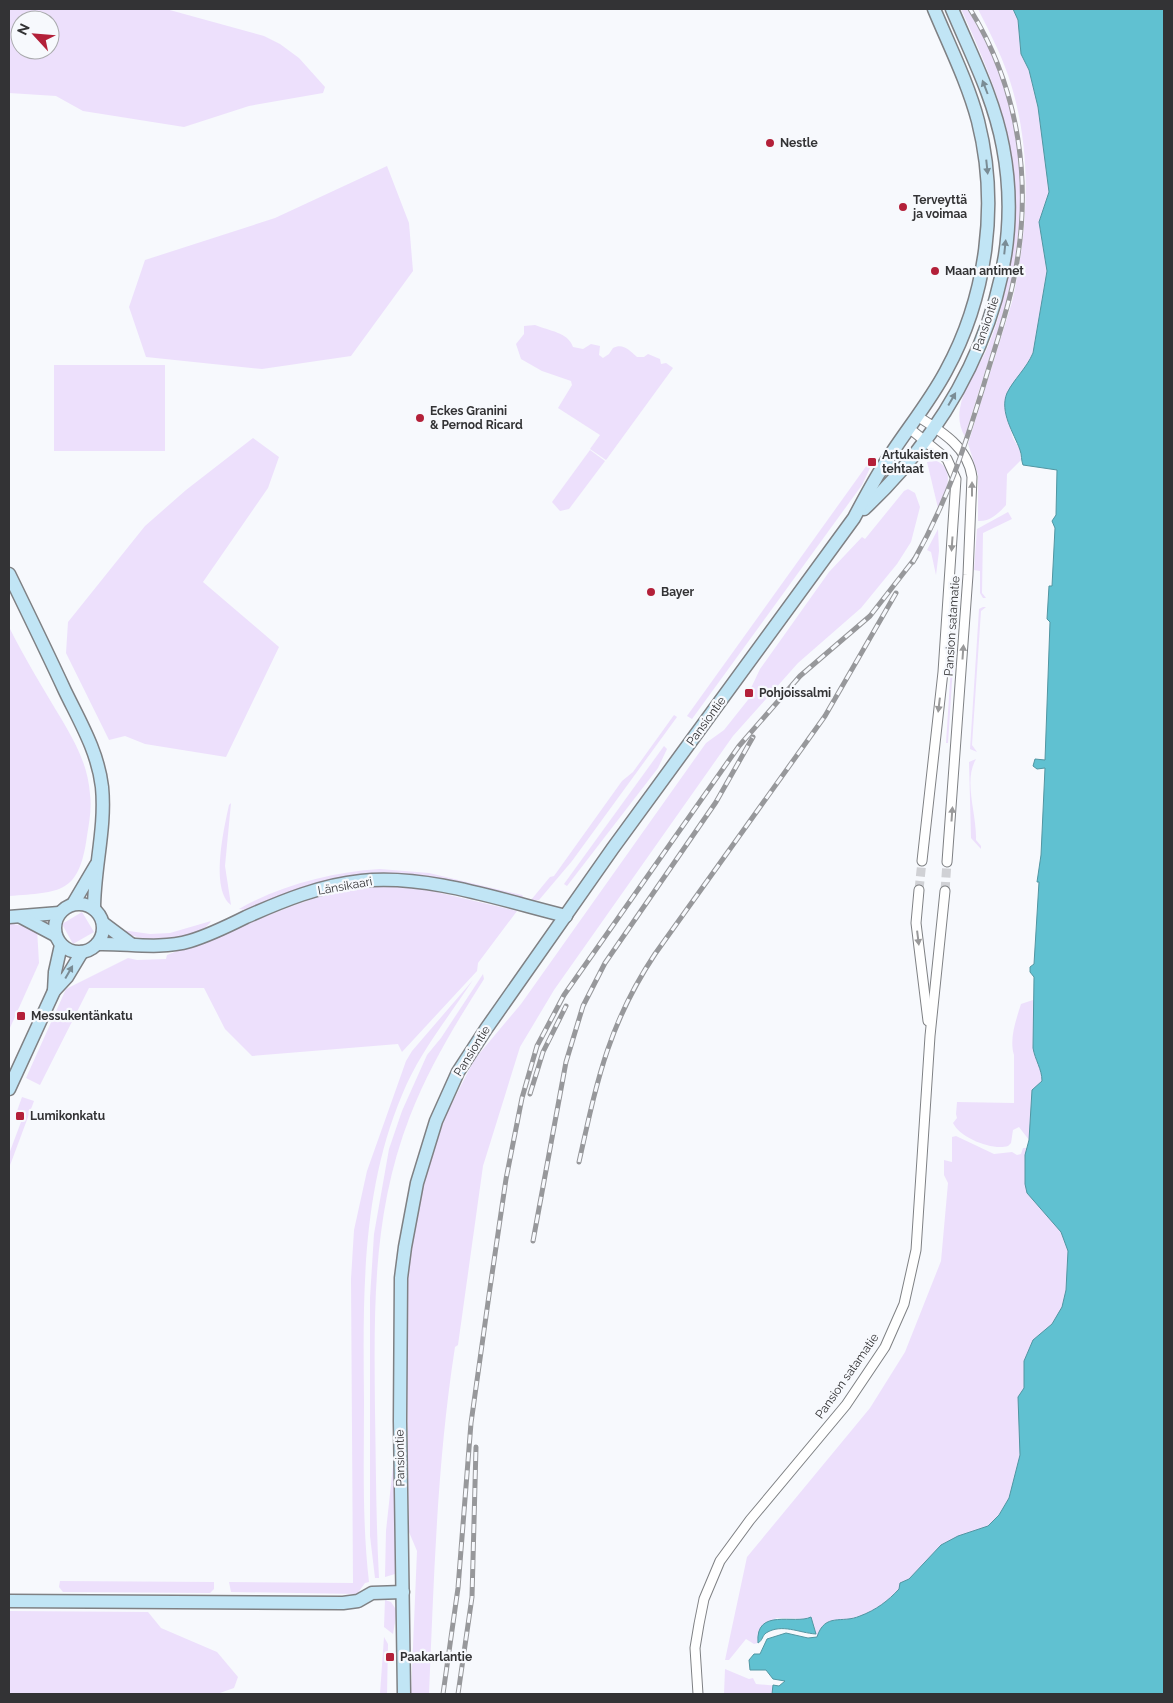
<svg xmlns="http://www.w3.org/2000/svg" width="1173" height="1703" font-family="Raleway,sans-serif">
<rect width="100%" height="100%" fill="#f7f9fd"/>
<!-- green -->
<g fill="#ede0fc" fill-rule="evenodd">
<path d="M9,9H166L264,36L280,44L299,58L325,87L323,93L249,106L184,127L83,111L56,96L9,93ZM20,20H50V50H20Z"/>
<path d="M961,9H967C977,25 987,42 994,59C1025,135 1027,219 1007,298C995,345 978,391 965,437C960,428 958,418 960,408C963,389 977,370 985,353C997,327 1005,296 1009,269C1027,165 1003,101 961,9Z"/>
<path d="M978,9H1013L1018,20L1021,54L1029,70L1038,107L1049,192L1039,222L1047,271L1033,353L1005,402L1007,417L1013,438L1020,450L1021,460L1007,474L1006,505C999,513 990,522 978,521V475L968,444L1012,302C1029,227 1033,148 1008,75C1000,52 989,31 978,9Z"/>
<path d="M387,166L409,223L413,271L351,356L262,369L146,357L129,307L145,260L275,218Z"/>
<path d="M535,325C549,331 568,332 573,347L583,349L591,344L600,346L599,355L603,358L609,354L613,348C623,343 629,350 637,357H644L648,354L660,359L661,364L666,363L673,368L606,460L590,449L600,435L558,408L572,385L571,381L542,371L521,359L516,344L524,334V326Z"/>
<rect x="54" y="365" width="111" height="86"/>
<path d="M253,438L279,457L268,488L203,582L279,647L226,757L145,744L125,736L109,740L66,653L68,622L145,526L186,490Z"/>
<path d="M590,450L605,461L569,509L560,511L552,502Z"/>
<path d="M937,461C957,471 945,494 938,508L927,462Z"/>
<path d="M867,465L870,468L862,485L692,719L687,716Z"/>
<path d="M908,489L915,493L920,507L911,542L897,564L861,608L798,663L733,736L554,990L520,1047L483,1166L458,1345L455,1347C437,1462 434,1578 429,1694H411L417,1551L409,1532L406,1286L416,1215L428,1166L446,1115L474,1060L521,1004L706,743L724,730L755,691L751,688L760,669L829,572L862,537L865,539L904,491Z"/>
<path d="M1008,512L1012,519L983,533L982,593L986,598H983L980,593V571L974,570L977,529Z"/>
<path d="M938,529L939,551L936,575L931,552L927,550Z"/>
<path d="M983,607H986L981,611L972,745L977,752L970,749L979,609Z"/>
<path d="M954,620H956L948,743H946Z"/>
<path d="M9,627C25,659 44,690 62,720C76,744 88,766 90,794C92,808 89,823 87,836C79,894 61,892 9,896Z"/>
<path d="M674,715L677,717L572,861L539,900H531L550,877L554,876L622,781L633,772Z"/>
<path d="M664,746L667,749L658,768L567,886L564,884Z"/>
<path d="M976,759C963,781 977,814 976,840L981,846V849L971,838L969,762Z"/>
<path d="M231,803L225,866L231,905C210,889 224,828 229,805Z"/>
<path d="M380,869L429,873L522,895L525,899C462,886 400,866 336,879C306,885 276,900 246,910L239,909C281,885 332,872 380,869Z"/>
<path d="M365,886L415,887L517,911L478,963L477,971L402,1052L398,1044L252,1056L225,1029L204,988H89L40,1085L26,1078L66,989L128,958L137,960L166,959L167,955C181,949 196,945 210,940C261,919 309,895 365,886Z"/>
<path d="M82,912L94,932L73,944L62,924Z"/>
<path d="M211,921C199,942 139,945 122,930L150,934L170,933Z"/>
<path d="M9,923L37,929L39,963L9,1030Z"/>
<path d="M483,974L484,979C456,1023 429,1067 410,1116C372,1214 374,1309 375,1411C376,1467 376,1522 379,1578H375L370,1536V1298L374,1234L389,1149L402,1111L427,1055L441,1038Z"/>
<path d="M473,980C448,1018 419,1053 402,1095C361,1192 363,1298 364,1401C364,1461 362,1522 369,1582L365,1583L357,1594L231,1592L229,1582L353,1583L351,1279L354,1230L367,1171L406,1061L412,1051Z"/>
<path d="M1033,1000L1038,1003L1055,1045L1029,1140L1019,1127L1013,1130L1011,1143L1008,1146C993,1151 960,1138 953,1123L957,1118L956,1114L957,1102L1014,1103V1055C1009,1039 1016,1020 1021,1004Z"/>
<path d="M22,1097L34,1101L9,1168V1154L24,1114L17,1111Z"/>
<path d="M956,1136L994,1154L1012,1152L1017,1155L1021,1154L1023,1148H1027L1090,1264L1036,1483L930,1585L817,1637L811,1617L807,1619L776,1618L758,1643L754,1644L746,1639L729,1660H725L747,1557L870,1408L905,1352L941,1261L948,1183L944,1175V1160L952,1162V1137Z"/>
<path d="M394,1457L396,1571L395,1574L385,1577L386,1531Z"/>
<path d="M60,1581L214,1582V1589L210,1593L63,1592L59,1587Z"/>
<path d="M385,1600L391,1602L397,1611L393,1634L384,1627Z"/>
<path d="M9,1611L148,1612L161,1628L217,1652L238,1677L234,1688L217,1694H9Z"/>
<path d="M384,1637L388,1644L387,1694H380Z"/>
<path d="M725,1669L749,1679L753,1678L756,1684L779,1686L781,1694H724Z"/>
</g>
<!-- water -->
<g fill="#60c1d1" stroke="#5296a2">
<path d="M1013,9H1164V1694H772L773,1685L779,1686L785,1681L773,1679L766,1670H750L749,1660L754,1654H760L767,1639L786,1633L808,1638L817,1637C825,1612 842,1624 860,1616C876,1610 888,1601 899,1589L900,1583L909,1579L941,1545L958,1536L988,1526L999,1515L1009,1498L1020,1455L1018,1397L1024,1388V1361L1033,1340L1052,1324L1062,1307L1066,1290L1068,1251L1061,1232L1027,1193L1025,1184V1155L1029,1140L1032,1090L1042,1081C1042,1069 1035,1060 1033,1048L1034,977L1030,972V967L1034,964L1039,882H1037L1041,855L1045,768L1037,769L1033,766L1035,759L1045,760L1050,622L1047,619L1049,586H1052L1055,528L1052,521L1056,515L1057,470L1023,465C1021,460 1022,455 1020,450C1014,433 999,412 1007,393C1014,379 1026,369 1033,353L1047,271L1039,222L1049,192L1038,107L1029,70L1021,54L1018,20Z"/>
<path d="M811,1617L816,1634C799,1633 782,1623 766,1633C762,1636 763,1640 758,1643C755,1607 795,1625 811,1617Z"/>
</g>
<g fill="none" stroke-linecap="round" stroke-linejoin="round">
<!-- street-tunnel -->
<g stroke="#d0d1d5" stroke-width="9" stroke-dasharray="9 4.5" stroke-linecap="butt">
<path d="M919,890L922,861"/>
<path d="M945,891L947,862"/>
</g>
<!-- street casing -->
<g stroke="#7f8184" stroke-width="11">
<g id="street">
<path d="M917,416C941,431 968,447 972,477L968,575L947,862"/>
<path d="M909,428L947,459L956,479L943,672L922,861"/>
<path d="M919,890L916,923L928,1021"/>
<path d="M698,1694L695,1648L699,1624L704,1599L720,1561L750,1520L846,1405L885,1347L904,1304L916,1250L930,1036L945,891"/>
</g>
</g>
<!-- secondary casing -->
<g stroke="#7f8184" stroke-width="15">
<g id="secondary">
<path d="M864,509C961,419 1029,282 1003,147C994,98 971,54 952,9"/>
<path d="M9,574C28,613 47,652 65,691C80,722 98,752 102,787C106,828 94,868 94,909"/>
<circle cx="79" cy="928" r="24"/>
<path d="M73,904L96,865"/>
<path d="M9,917L59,913"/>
<path d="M21,917L55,935"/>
<path d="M103,923L131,944"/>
<path d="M97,944C128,943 159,950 190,941C210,935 228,926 246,917C282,901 321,885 361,881C427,874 501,900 566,916"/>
<path d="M54,991L55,972L61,945"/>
<path d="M9,1089L54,991L67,977L82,952"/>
<path d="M9,1601L343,1603L358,1601L372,1593L403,1592"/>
<path d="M404,1694L400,1421L401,1278L405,1247L417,1183L436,1121L458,1072L486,1029L613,848L854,518C863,501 872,484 882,468C902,435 928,405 946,371C987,296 999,204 978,121C968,83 949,45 934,9"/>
</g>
</g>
<!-- street -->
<use href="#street" stroke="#fff" stroke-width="9"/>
<!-- secondary -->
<use href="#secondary" stroke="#c1e5f5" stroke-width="12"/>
<!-- rail casing -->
<g stroke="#97989b" stroke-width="5">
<g id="rail">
<path d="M913,562C947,502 964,449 984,384C994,349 1007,314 1014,278C1033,185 1020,90 970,9"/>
<path d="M530,1094L543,1052L566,1006"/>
<path d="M579,1162C597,1081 608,1025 655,954L825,716L896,593"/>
<path d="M533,1241L566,1062L583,1006L605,963L716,802L753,737"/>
<path d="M443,1694L458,1588L471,1423L490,1288L506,1179L522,1098L537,1046L564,995L739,746L800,676L870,616L916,557"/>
<path d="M458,1694L472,1597L476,1447"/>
</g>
</g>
<!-- rail -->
<use href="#rail" stroke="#f7f9fd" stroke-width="3" stroke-dasharray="9" stroke-linecap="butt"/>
</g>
<!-- one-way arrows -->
<defs><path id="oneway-solid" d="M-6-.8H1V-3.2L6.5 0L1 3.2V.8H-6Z" transform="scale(1.25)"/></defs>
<g fill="#7a8c95">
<use href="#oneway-solid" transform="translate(985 87) rotate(-111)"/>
<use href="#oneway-solid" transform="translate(987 167) rotate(84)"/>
<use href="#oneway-solid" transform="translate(1005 247) rotate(-84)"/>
<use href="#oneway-solid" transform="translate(952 399) rotate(-60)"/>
<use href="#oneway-solid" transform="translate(69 972) rotate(-60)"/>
</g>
<g fill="#99999a">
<use href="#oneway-solid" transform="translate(972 489) rotate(-90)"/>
<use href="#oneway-solid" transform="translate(952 544) rotate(94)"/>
<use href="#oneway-solid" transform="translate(963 652) rotate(-86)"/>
<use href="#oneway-solid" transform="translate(939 705) rotate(97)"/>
<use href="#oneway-solid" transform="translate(952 814) rotate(-86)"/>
<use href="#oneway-solid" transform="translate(918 938) rotate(83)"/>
</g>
<!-- markers -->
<g fill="#b32039" stroke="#f7f9fd" stroke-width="2">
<circle cx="770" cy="143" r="5"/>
<circle cx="903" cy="207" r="5"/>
<circle cx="935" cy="271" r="5"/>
<circle cx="420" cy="418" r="5"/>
<rect x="867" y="457" width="10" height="10" rx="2.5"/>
<circle cx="651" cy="592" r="5"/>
<rect x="744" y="688" width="10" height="10" rx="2.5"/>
<rect x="16" y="1011" width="10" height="10" rx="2.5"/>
<rect x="15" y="1111" width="10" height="10" rx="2.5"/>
<rect x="385" y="1652" width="10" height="10" rx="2.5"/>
</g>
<g text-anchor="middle" stroke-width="4.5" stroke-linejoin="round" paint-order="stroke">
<!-- poi labels -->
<g font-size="12" font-weight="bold" fill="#333335" stroke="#f7f9fd" text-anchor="start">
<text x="780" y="147">Nestle</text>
<text x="913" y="204">Terveyttä<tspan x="913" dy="14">ja voimaa</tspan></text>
<text x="945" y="275">Maan antimet</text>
<text x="430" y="415">Eckes Granini<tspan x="430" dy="14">&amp; Pernod Ricard</tspan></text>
<text x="882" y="459">Artukaisten<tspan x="882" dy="14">tehtaat</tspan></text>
<text x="661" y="596">Bayer</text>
<text x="759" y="697">Pohjoissalmi</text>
<text x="31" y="1020">Messukentänkatu</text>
<text x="30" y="1120">Lumikonkatu</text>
<text x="400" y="1661">Paakarlantie</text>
</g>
<!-- street labels -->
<g font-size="12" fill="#333335" stroke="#f7f9fd">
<text transform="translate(986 324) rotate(-71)" y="4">Pansiontie</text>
<text transform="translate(952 626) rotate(-86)" y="4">Pansion satamatie</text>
<text transform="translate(706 721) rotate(-54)" y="4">Pansiontie</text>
<text transform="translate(345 886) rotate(-10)" y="4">Länsikaari</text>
<text transform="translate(472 1051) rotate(-58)" y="4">Pansiontie</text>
<text transform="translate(847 1376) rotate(-55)" y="4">Pansion satamatie</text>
<text transform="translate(400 1458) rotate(-91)" y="4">Pansiontie</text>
</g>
</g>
<!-- border -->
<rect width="1173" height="1703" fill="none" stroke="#333335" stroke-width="20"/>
<!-- north arrow -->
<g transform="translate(35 35) rotate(296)"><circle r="24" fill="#f7f9fd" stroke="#a9aaad"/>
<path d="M0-4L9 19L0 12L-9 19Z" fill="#b32039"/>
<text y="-8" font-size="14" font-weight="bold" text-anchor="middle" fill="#333335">N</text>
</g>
</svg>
